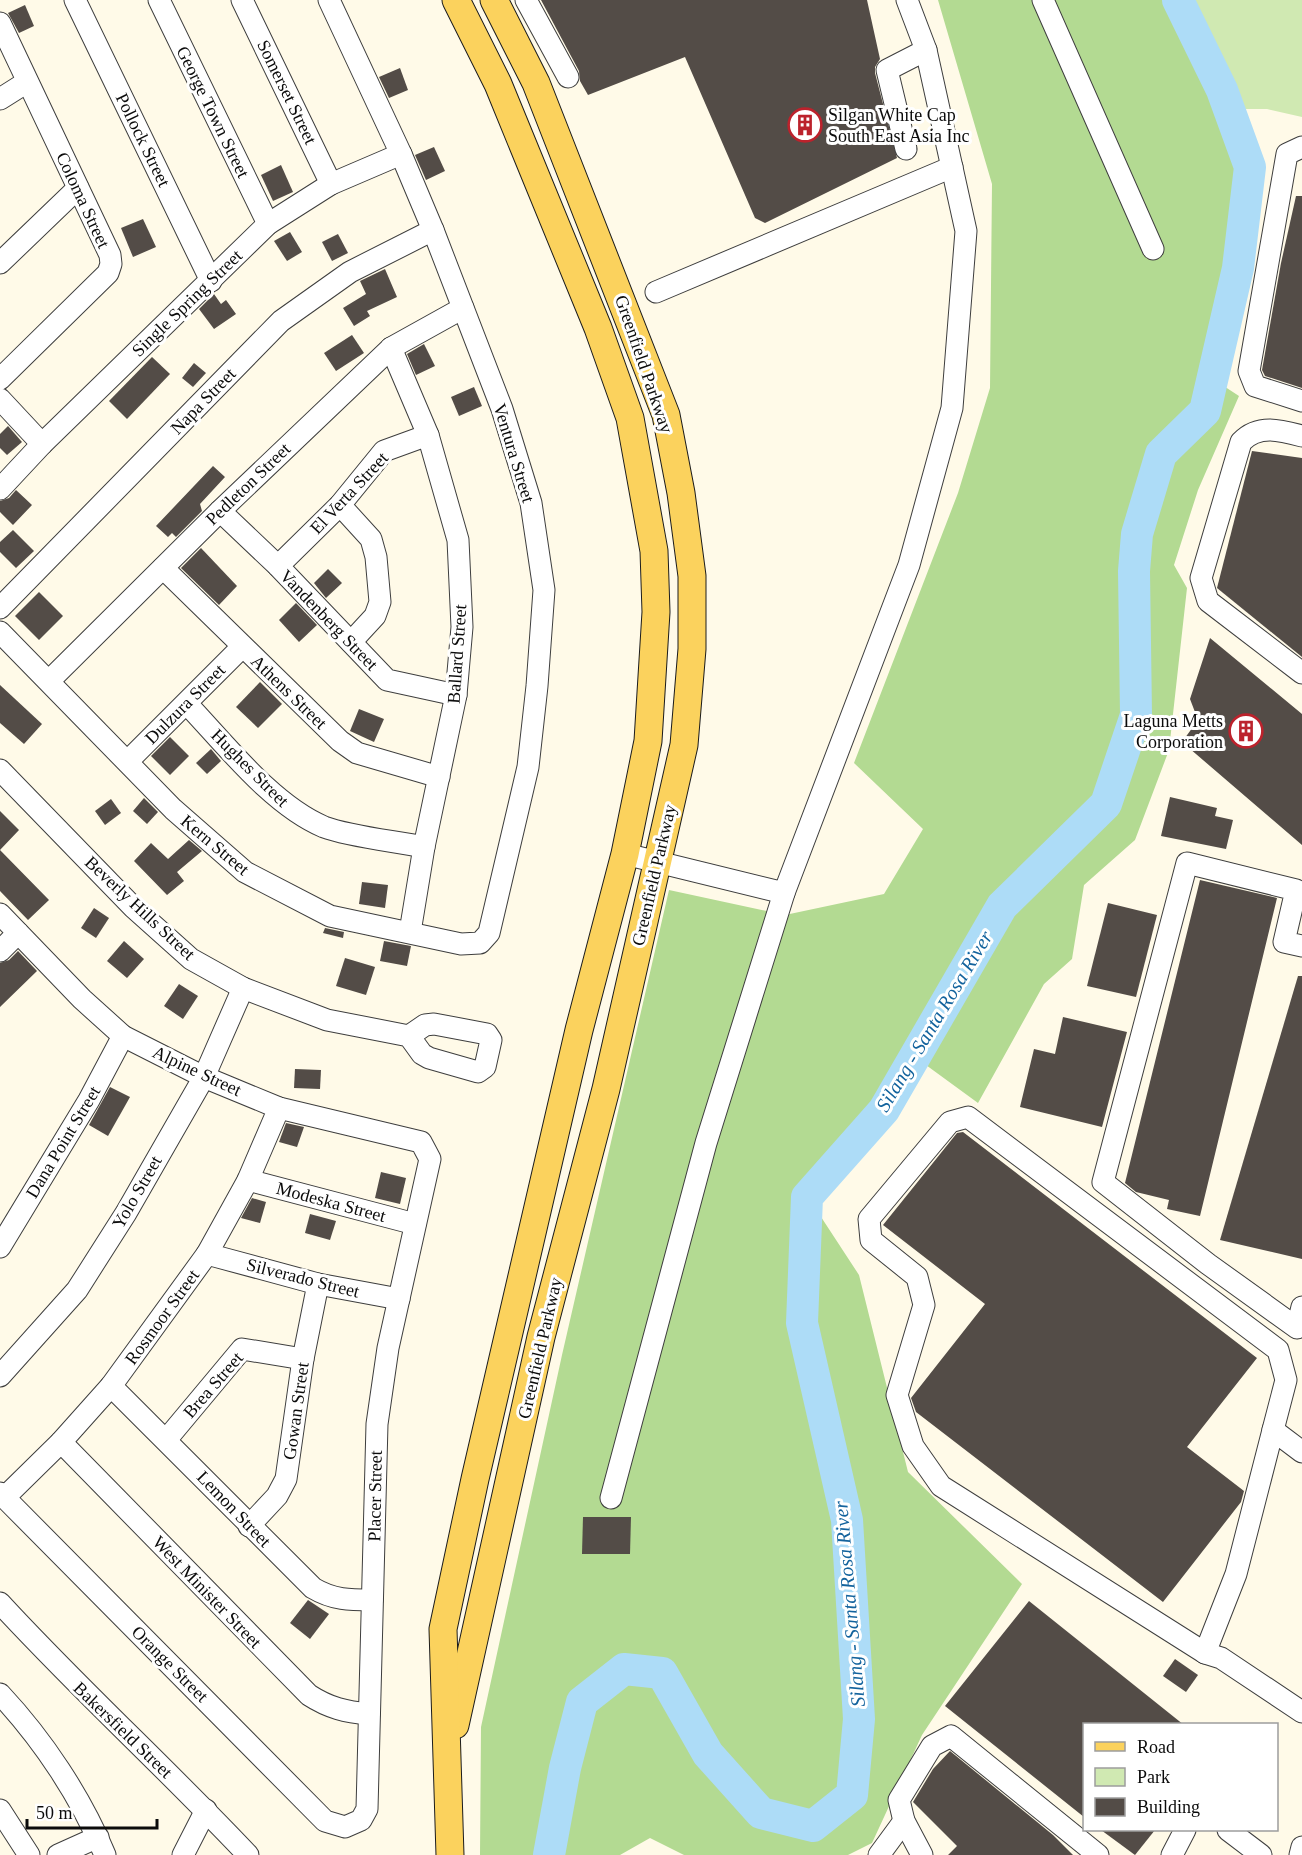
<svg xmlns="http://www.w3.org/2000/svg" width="1302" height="1855" font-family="'Times New Roman',serif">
<rect width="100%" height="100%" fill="#fffae8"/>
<!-- green -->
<path fill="#d0e9b2" d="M1178,0H1302V117L1267,109H1229Z"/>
<!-- forest -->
<path fill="#b3da92" d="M938,0H1178L1222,90L1250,167L1238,268L1213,379L1239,396L1198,490L1174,565L1187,588L1169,750L1135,840L1084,885L1072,959L1044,984L978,1103L915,1057L884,1110L808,1197L859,1275L908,1472L1022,1584L922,1735L872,1843L848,1855H684L650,1838L620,1855H480L481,1727L562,1355L669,890L785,915L884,894L923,829L854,763L958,493L990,388L992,184Z"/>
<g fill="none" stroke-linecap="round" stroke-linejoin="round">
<!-- river -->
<path stroke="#addcf7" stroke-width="32" d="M549,1855L565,1768L582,1702L624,1669L662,1673L708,1754L761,1813L813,1826L852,1795L859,1719L847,1520L802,1323L807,1197L884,1110L1002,906L1106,804L1136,715L1134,571L1137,534L1161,454L1205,411L1238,268L1250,167L1222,90L1178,0"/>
</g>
<!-- building -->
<g fill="#534c47">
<path d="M541,0H867L880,59L875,67V73L897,158L765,223L755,218L685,57L588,95L580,81L579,71Z"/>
<path d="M25,5L34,26L19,33L8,13Z"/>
<path d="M400,68L408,90L389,98L379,77Z"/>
<path d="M434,147L445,171L426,180L415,155Z"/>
<path d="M281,165L293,192L273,201L261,175Z"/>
<path d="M1296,196H1302V388L1265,376L1262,370L1281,263Z"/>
<path d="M143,219L156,247L133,257L121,228Z"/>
<path d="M290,232L302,252L287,261L274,241Z"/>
<path d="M338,234L348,253L332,261L322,242Z"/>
<path d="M385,269L397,297L367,311L370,316L354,326L343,308L366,294L360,281Z"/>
<path d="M214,294L221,304L226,300L236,314L214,329L199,309Z"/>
<path d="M352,335L364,353L336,371L324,353Z"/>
<path d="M424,344L435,366L416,375L407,354Z"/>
<path d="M152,357L170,374L127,419L109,401Z"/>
<path d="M194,363L206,373L193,387L182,378Z"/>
<path d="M474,387L482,406L459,416L451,397Z"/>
<path d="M8,426L22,442L7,455L0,448V434Z"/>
<path d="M1252,451L1302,458V657L1217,588Z"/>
<path d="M213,466L225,477L200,504L202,511L176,537L172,533L168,537L156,526Z"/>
<path d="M16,490L32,505L13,525L0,512V501L9,498Z"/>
<path d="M13,530L34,551L16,568L0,552V542Z"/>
<path d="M201,548L237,586L219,605L181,568Z"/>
<path d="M328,569L342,583L326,598L314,583Z"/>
<path d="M39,592L63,616L39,640L15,616Z"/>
<path d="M296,603L317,625L299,642L279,620Z"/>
<path d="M1210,638L1302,714V845L1182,742L1198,720L1190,699Z"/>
<path d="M260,682L282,704L258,728L236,707Z"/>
<path d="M0,685L42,724L24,744L0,723Z"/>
<path d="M359,709L384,719L374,742L350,731Z"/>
<path d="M170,737L189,756L170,775L151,756Z"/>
<path d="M211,749L221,761L207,774L196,763Z"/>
<path d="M1170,797L1217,808L1215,816L1233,820L1226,849L1161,836Z"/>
<path d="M144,798L158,812L147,824L133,811Z"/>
<path d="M111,799L121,813L105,825L95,811Z"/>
<path d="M0,811L19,830L0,850L49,900L28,920L0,891Z"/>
<path d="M189,840L202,851L177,872L184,881L167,895L134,861L151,843L168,859Z"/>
<path d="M1200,880L1277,898L1200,1216L1167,1209L1169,1200L1136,1192L1125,1183Z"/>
<path d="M362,882L388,885L385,908L359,904Z"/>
<path d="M1108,903L1157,915L1136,997L1087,986Z"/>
<path d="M94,908L109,918L96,938L81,928Z"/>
<path d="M325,928L344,932L343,938L323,933Z"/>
<path d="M124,941L144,959L127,978L107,961Z"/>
<path d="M384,941L411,946L407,966L380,961Z"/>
<path d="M18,951L37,971L0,1007V963L9,960Z"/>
<path d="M345,958L375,967L366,995L336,986Z"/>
<path d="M1298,976H1302V1259L1220,1240Z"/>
<path d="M179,984L198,996L183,1019L164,1006Z"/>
<path d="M1063,1017L1127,1032L1102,1127L1020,1107L1034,1049L1055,1054Z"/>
<path d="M295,1069L321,1070L320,1089L294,1088Z"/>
<path d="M110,1087L130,1097L108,1136L89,1125Z"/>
<path d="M286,1123L304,1127L297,1147L279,1142Z"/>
<path d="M963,1132L1257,1358L1187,1447L1244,1491L1241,1502L1163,1602L916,1412L911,1398L985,1304L883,1225L957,1133Z"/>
<path d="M381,1172L406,1178L400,1204L375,1198Z"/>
<path d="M252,1198L266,1202L260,1223L241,1218Z"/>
<path d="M310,1214L336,1221L330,1240L305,1233Z"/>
<path d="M583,1517H631L630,1554H582Z"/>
<path d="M308,1600L329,1614L310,1639L290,1623Z"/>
<path d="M1029,1601L1184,1725H1084V1817L945,1706Z"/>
<path d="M1175,1659L1198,1675L1186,1692L1163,1676Z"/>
<path d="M950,1751L1053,1835L1073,1855H948L957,1846L913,1802L933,1769Z"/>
<path d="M1101,1830H1155L1135,1855Z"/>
</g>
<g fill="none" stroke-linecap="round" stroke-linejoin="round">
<!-- minor casing -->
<g stroke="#3e3e3e" stroke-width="23">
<g id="minor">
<path d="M75,0L211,281"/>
<path d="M159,0L268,224"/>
<path d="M242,0L331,184"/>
<path d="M526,0L568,77"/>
<path d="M1043,0L1153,249"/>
<path d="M0,23L110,255L111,264L108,273L0,379"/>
<path d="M0,99L27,82"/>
<path d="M1302,147L1287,154L1249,371L1255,386L1302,401"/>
<path d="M906,149L887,70L926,50"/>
<path d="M0,263L78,188"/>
<path d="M656,292L952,167"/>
<path d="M391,348L428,435L458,540L462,627L456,695L424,847L410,932"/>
<path d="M0,399L42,444"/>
<path d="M1302,436C1280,430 1258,424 1241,442L1201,578L1208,601L1302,673"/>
<path d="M0,489L42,444L268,224L331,184L401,154"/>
<path d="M340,505L371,539L376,557L380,602L375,616L351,642"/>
<path d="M220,511L278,566L387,680L456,695"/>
<path d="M278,566L340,505L384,451L428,435"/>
<path d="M163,568L340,741L357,753L439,777"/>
<path d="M0,608L281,321L350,272L433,230"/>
<path d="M0,632L173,809L245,872L330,916L461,944L480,943L489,933L528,767L537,686L544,590L531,503L502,409L433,230L401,154L329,0"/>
<path d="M50,680L220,511L391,348L463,308"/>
<path d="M187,704C226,745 272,805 324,827C351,837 395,841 424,847"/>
<path d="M128,761L242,647"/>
<path d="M0,770L134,908L191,959L243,988L327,1020L409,1036L422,1054L429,1058L478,1072L485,1067L491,1040L487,1034L434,1024L425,1025L409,1036"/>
<path d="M625,854L784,893L909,565L952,408L966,231L926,50L907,0"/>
<path d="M0,914L82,999L123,1036L204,1077L279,1108L421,1142L430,1159L388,1348L377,1424L367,1809L361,1820L345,1827L325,1821L0,1493"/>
<path d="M1302,946L1284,942L1296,890L1187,863L1103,1182L1208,1264L1297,1328L1302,1307"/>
<path d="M0,951L18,933"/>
<path d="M248,1180L415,1224"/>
<path d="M0,1247L89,1100L123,1036"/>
<path d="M207,1254L318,1284L399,1299"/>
<path d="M0,1376L77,1290L126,1213L204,1077L243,988"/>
<path d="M111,1386L313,1588C333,1600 350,1600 372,1600"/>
<path d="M1273,1430L1286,1380L1278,1350L968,1117L950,1122L869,1219L871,1240L917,1277L924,1305L897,1395L913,1446L941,1486L1205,1653L1221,1658L1302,1712"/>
<path d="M166,1440L242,1349L303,1359"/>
<path d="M61,1442L309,1695C329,1708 346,1712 369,1714"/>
<path d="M4,1498L61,1442L111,1386L207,1254L248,1180L279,1108"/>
<path d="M611,1498L706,1143L784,893"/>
<path d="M249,1526L277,1496L286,1479L303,1359L318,1284"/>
<path d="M0,1603C80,1690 167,1769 248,1855"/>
<path d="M1205,1653L1236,1574L1273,1430L1302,1452"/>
<path d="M0,1694C43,1740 81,1797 105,1855"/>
<path d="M0,1810L29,1855"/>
<path d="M1228,1830L1261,1855"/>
<path d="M58,1855L98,1837"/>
<path d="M183,1855L206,1810"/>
<path d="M879,1855L904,1821"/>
<path d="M922,1855L904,1821L899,1800L932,1746L951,1736L1098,1855"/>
<path d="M1172,1855L1185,1830"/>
<path d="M1300,1855L1302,1847"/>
</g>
</g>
<!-- major casing -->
<g stroke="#1c1c1c" stroke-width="29">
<g id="major">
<path d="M455,1725L541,1337L606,1089L684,745L692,649V576L681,493L666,415L536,83L494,0"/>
<path d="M450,1855L443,1629L475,1479L579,1030L625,854L648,741L656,612L654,551L630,418L598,328L498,84L456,0"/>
</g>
</g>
<!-- minor -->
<use href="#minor" stroke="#fff" stroke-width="21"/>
<!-- major -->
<use href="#major" stroke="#fbd25d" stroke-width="27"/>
</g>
<!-- icons -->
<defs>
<g id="building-ring" transform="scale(1.725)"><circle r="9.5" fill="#fff" stroke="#bc222c" stroke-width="1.5"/><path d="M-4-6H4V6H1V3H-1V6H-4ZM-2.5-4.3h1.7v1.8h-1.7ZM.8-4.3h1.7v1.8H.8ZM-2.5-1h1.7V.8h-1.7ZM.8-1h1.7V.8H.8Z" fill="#bc222c"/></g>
</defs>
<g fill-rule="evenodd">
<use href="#building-ring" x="805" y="125"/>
<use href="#building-ring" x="1246" y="731"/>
</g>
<g text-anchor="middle" stroke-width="6" stroke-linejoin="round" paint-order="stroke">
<!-- street labels -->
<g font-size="18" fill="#0b0b0b" stroke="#fff">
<text transform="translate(287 92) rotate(64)" y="6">Somerset Street</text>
<text transform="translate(213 112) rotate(64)" y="6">George Town Street</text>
<text transform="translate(143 140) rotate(64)" y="6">Pollock Street</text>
<text transform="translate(83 200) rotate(65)" y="6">Coloma Street</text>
<text transform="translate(187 303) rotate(-44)" y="6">Single Spring Street</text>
<text transform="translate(644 364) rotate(71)" y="6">Greenfield Parkway</text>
<text transform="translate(203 401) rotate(-46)" y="6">Napa Street</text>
<text transform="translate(514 453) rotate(73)" y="6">Ventura Street</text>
<text transform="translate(248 484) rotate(-44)" y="6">Pedleton Street</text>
<text transform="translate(349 493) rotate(-47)" y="6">El Verta Street</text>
<text transform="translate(329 620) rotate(46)" y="6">Vandenberg Street</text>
<text transform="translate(457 654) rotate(-86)" y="6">Ballard Street</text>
<text transform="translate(289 692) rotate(44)" y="6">Athens Street</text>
<text transform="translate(185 704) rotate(-45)" y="6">Dulzura Street</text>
<text transform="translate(250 768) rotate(45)" y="6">Hughes Street</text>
<text transform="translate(215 845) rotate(40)" y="6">Kern Street</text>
<text transform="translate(654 875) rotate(-77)" y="6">Greenfield Parkway</text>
<text transform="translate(140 908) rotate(43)" y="6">Beverly Hills Street</text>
<text transform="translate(197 1071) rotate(25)" y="6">Alpine Street</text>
<text transform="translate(63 1142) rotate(-59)" y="6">Dana Point Street</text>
<text transform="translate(137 1192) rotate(-60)" y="6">Yolo Street</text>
<text transform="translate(331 1202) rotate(15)" y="6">Modeska Street</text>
<text transform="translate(303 1278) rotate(14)" y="6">Silverado Street</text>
<text transform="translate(162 1317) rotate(-54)" y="6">Rosmoor Street</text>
<text transform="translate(540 1348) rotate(-77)" y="6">Greenfield Parkway</text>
<text transform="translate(213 1385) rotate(-49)" y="6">Brea Street</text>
<text transform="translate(296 1411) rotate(-82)" y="6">Gowan Street</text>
<text transform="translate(375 1496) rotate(-89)" y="6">Placer Street</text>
<text transform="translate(234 1509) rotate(46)" y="6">Lemon Street</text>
<text transform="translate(207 1592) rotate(46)" y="6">West Minister Street</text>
<text transform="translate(170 1664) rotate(45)" y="6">Orange Street</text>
<text transform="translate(123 1730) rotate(44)" y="6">Bakersfield Street</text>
</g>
<!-- poi labels -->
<g font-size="18" fill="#0b0b0b" stroke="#fff" text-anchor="start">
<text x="828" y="121">Silgan White Cap<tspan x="828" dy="21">South East Asia Inc</tspan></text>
<text x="1223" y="727" text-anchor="end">Laguna Metts<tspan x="1223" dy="21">Corporation</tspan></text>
</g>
<!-- water labels -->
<g font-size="20" font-style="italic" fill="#13639d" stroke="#fff">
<text transform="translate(934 1021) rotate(-59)" y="7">Silang - Santa Rosa River</text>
<text transform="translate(849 1604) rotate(-95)" y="7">Silang - Santa Rosa River</text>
</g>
</g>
<!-- legend -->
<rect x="1083" y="1723" width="195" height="108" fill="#ffffff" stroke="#9d9d9d" stroke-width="1.5"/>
<rect x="1095" y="1742" width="30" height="9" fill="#fbd25d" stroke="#9d9d9d" stroke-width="1.5"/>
<text x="1137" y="1753" font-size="18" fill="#0b0b0b">Road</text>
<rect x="1095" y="1768" width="30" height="18" fill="#d0e9b2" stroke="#9d9d9d" stroke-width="1.5"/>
<text x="1137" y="1783" font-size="18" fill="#0b0b0b">Park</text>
<rect x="1095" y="1798" width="30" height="18" fill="#534c47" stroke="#9d9d9d" stroke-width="1.5"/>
<text x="1137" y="1813" font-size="18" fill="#0b0b0b">Building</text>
<!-- scale -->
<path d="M27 1819v9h130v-9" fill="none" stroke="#0b0b0b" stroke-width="3"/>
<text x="36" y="1819" font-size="18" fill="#0b0b0b" stroke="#ffffff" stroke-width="4.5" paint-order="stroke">50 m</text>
</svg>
